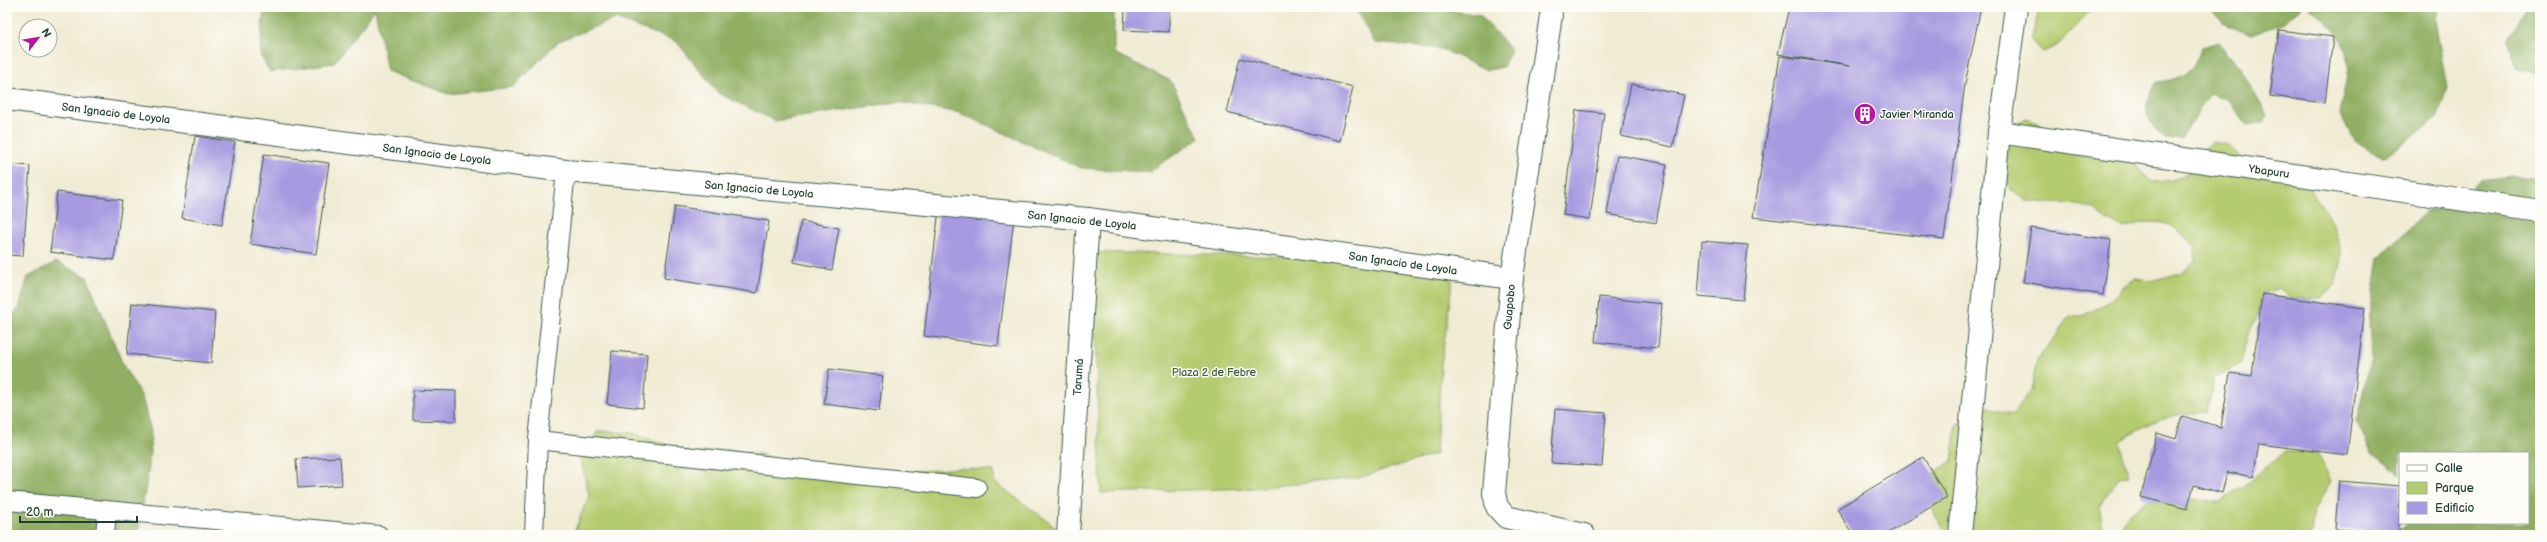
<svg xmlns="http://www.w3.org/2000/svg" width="2547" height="542" font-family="'Balsamiq Sans',sans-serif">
<rect width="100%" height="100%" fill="#fdfcf7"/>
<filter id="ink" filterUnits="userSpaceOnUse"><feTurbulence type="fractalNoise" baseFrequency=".025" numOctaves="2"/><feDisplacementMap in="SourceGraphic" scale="8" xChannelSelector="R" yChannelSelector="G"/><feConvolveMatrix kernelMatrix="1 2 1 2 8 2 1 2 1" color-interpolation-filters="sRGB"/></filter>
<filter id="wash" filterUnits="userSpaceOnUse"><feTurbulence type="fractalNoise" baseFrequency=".012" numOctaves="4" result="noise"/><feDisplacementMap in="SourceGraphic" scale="16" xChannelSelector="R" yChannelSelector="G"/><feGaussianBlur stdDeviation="0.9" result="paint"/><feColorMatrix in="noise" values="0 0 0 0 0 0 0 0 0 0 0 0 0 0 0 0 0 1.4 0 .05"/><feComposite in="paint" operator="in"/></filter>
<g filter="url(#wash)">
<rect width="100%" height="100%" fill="#f0ebd3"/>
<!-- green -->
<g fill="#b5cb70" stroke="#6a8452">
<path d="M2040,7H2093L2058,45L2043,52L2031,40Z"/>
<path d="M2026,118L2041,125L2054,138L2082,157H2131L2140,171L2152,182C2166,182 2185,179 2194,166C2204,152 2195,154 2213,142L2229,145L2241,158L2302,179L2332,221L2341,252L2340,269L2334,285L2323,297L2308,300L2291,298L2279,288L2262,294L2258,315L2249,330L2241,363L2214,379L2207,412C2166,415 2153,418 2119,442L2129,476L2120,477L2099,505L2104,535H1988L1983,532L1971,535H1949L1933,513L1925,479L1952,461L1957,425L1982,406L2012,415L2031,390L2037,360L2058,334L2068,317L2084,315L2112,300L2122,287L2135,279L2151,281L2183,272L2195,262V246C2172,220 2156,217 2123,228L2107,221L2094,209L2078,205L2026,201L2011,190L2006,175L2004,159L2012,129Z"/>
<path d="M1092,252L1455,261L1441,366L1436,454L1358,478L1253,488L1101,493Z"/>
<path d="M598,431L632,433L693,453L726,450L762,454L791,467L862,476L961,468L994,471V482L1052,524L1062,535H573L589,495L580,459Z"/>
<path d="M2284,452H2317L2331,481L2314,511L2311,535H2118L2128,515L2156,495L2220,502L2247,484Z"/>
</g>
<!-- forest -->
<g fill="#90af62" stroke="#58764b">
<path d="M264,7H1114V53L1171,81L1199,138L1149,172L1081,168L960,113L898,102L775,121L718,93L676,41L615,19L559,41L513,87L448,94L387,71L375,9L334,63L270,72L260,55Z"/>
<path d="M1354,7H1428L1480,15L1511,50L1503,67L1487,70L1441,49L1375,43Z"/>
<path d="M2210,7H2302L2281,24L2251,35L2222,23Z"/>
<path d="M2309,7H2439L2435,20L2447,88L2437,119L2384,157L2355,141L2339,114C2342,98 2351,67 2347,52C2341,33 2323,19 2309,7Z"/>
<path d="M2526,7H2540V73L2518,69L2507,39Z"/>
<path d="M2218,42L2240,68L2267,115L2263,122L2248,125L2227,99L2210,93L2182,138L2165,139C2144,119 2141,108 2156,82C2182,80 2193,72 2202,47Z"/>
<path d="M2512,176L2540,180V535H2392L2408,523H2528V453H2400V474L2371,452L2356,422L2371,358L2369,322L2379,258L2425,212L2458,204L2480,180Z"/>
<path d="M56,262L87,277L124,367L142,397L151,432L149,466L138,535H7V321L19,308L28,277Z"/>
</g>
<g id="blocks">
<!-- building -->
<g fill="#a79ae0">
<path d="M1125,7H1169V32L1124,30Z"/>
<path d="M1789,7H1981L1965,84L1944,239L1753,217L1780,56L1850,66L1778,54Z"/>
<path d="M2279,30L2333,37L2325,103L2270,96Z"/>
<path d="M1240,58L1353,87L1340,141L1227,112Z"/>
<path d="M1631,84L1684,95L1673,147L1621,136Z"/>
<path d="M1576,110L1604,113L1590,219L1563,215Z"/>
<path d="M195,136L235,142L222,225L182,218Z"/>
<path d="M264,154L329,163L316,254L250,244Z"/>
<path d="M1617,155L1667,164L1656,223L1607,214Z"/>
<path d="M7,164L30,166L23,256L7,255Z"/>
<path d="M57,192L122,200L114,260L50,252Z"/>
<path d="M675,206L769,221L757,293L664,278Z"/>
<path d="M939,209L1014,219L998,346L924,336Z"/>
<path d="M801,221L839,228L832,270L794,262Z"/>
<path d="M2031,228L2111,240L2103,295L2023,282Z"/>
<path d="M1702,241L1748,245L1743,300L1698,296Z"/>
<path d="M2262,294L2365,308L2347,455L2259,444L2253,477L2227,472L2222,493L2194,485L2187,509L2141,497L2157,433L2176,439L2182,416L2221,427L2230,373L2252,376Z"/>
<path d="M1599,297L1662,304L1658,348L1595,342Z"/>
<path d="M132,303L215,312L211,363L127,354Z"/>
<path d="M612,351L647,354L643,408L607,404Z"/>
<path d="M829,369L883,376L879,411L824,404Z"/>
<path d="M413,390L456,391V421L413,420Z"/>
<path d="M1555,409L1606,413L1602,466L1551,463Z"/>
<path d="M340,457L342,485L298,488L296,459Z"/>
<path d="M1923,457L1947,497L1885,535H1853L1837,509Z"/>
<path d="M2339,481L2400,486L2399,534L2335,529Z"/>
<path d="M1431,531L1450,534V535H1431Z"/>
</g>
</g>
</g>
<g filter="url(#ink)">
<use href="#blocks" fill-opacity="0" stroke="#3e574c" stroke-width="1"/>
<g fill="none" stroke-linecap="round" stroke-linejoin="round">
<!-- lane casing -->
<g stroke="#3e574c" stroke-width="20">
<g id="lane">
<path d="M538,440L977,488"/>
<path d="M7,501L379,535"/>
<path d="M105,535L107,511"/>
<path d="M534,535L538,440L566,171"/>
</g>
</g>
<!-- street casing -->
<g stroke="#3e574c" stroke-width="24">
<g id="street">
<path d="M1551,15L1512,278L1494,493L1497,507L1506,517L1584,535"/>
<path d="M7,99L566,171L1088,219L1512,278"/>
<path d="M1999,132L2540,211"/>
<path d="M1068,535L1088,219"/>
<path d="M1960,535L1999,132L2016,7"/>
</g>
</g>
<!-- lane -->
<use href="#lane" stroke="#fff" stroke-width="18"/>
<!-- street -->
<use href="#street" stroke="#fff" stroke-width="22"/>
</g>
</g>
<!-- icons -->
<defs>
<g id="building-disc" transform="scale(1.15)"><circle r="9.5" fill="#b5179e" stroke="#fdfcf7"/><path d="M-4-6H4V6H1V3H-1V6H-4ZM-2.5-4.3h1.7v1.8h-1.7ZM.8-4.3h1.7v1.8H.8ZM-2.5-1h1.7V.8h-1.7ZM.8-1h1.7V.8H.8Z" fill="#fff"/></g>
</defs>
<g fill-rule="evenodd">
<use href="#building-disc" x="1865" y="114"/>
</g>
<g text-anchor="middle" stroke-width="3" stroke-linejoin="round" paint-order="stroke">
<!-- street labels -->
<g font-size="11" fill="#1f3d34" stroke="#fdfcf7">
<text transform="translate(116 113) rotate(7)" y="4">San Ignacio de Loyola</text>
<text transform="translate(437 154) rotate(7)" y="4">San Ignacio de Loyola</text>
<text transform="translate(2269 171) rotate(8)" y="4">Ybapuru</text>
<text transform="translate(759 189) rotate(5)" y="4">San Ignacio de Loyola</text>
<text transform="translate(1082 220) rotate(6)" y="4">San Ignacio de Loyola</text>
<text transform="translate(1403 263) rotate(8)" y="4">San Ignacio de Loyola</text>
<text transform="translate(1509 307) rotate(-85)" y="4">Guapobo</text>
<text transform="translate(1078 377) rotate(-86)" y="4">Tarumá</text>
</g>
<!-- poi labels -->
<g font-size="11" fill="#1f3d34" stroke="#fdfcf7" text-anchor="start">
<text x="1880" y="118">Javier Miranda</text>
</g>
<!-- park labels -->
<g font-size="11" fill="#446043" stroke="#fdfcf7">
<text x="1214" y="376">Plaza 2 de Febre</text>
</g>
</g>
<!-- margin -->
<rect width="2547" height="542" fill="none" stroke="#fdfcf7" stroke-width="24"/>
<!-- legend -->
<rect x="2399" y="452" width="130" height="72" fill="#fdfcf7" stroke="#a4b0a9"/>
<rect x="2407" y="465" width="20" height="6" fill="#ffffff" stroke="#a4b0a9"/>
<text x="2435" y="472" font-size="12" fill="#1f3d34">Calle</text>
<rect x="2407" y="482" width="20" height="12" fill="#b5cb70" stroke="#a4b0a9"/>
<text x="2435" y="492" font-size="12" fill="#1f3d34">Parque</text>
<rect x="2407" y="502" width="20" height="12" fill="#a79ae0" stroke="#a4b0a9"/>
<text x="2435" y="512" font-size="12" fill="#1f3d34">Edificio</text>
<!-- north arrow -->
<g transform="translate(38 38) rotate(59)"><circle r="19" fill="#fdfcf7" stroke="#a4b0a9"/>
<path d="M0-3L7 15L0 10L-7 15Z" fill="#b5179e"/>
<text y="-6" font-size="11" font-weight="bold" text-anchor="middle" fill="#1f3d34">N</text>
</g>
<!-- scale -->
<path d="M20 516v6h117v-6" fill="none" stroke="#1f3d34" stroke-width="2"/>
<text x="26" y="516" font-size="12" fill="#1f3d34" stroke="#fdfcf7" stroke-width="3" paint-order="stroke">20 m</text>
</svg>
